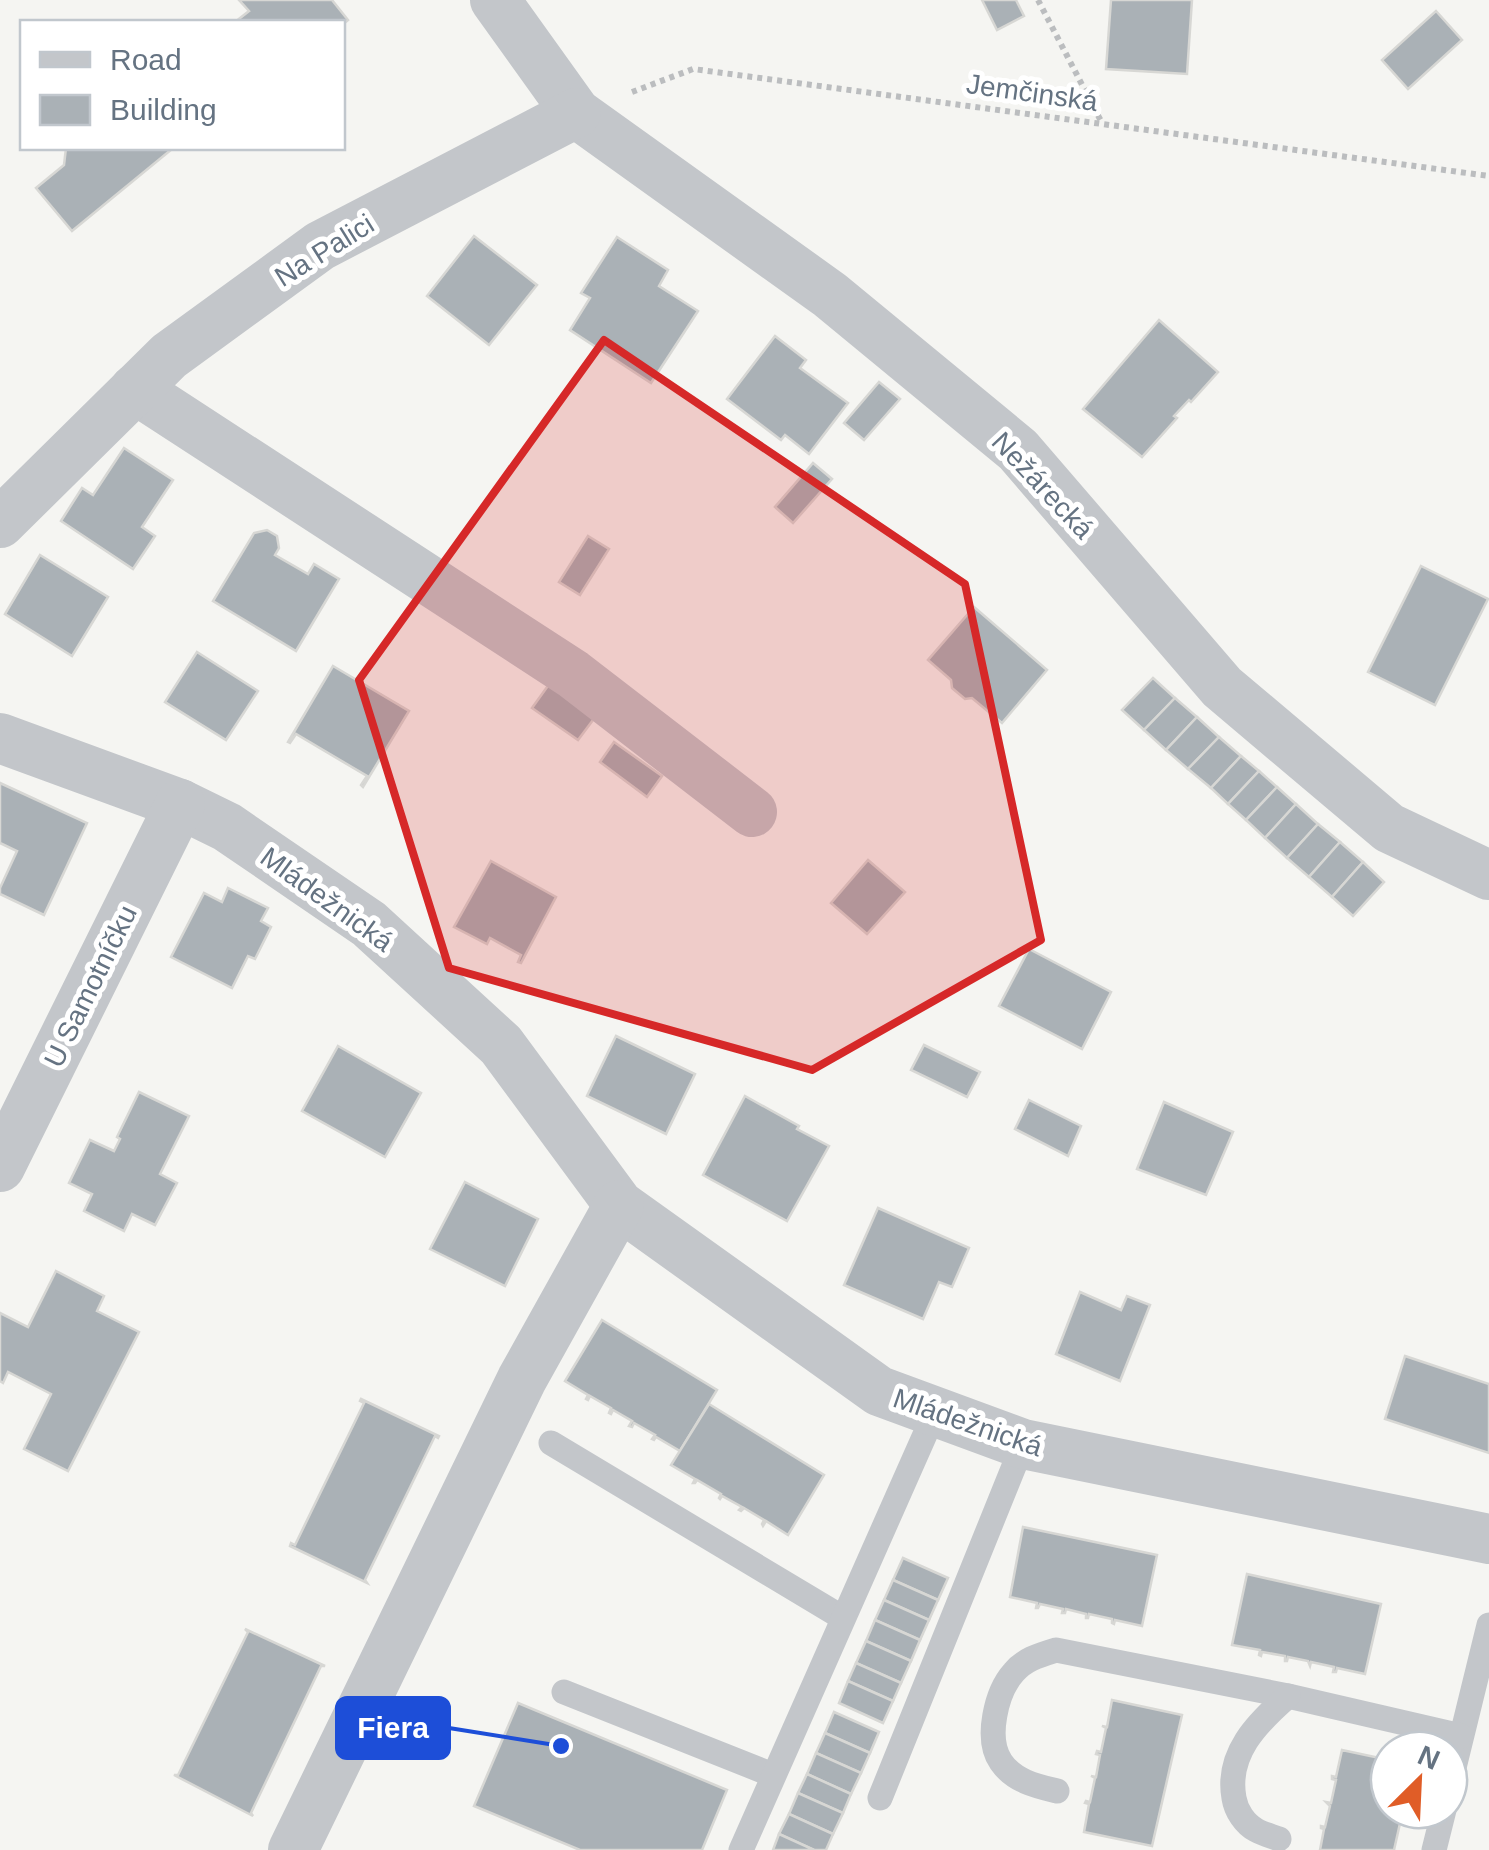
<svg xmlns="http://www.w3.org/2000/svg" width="1489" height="1850" font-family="Arial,sans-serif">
<rect width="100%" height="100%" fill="#f5f5f2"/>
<!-- building -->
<g fill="#aab1b6" stroke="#d7d7d4" stroke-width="2.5">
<path d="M239,0H332L348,20L342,25V22H235L249,11Z"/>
<path d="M982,0H1016L1024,16L997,30Z"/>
<path d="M1111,0H1192L1187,74L1106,69Z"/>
<path d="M1436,11L1462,40L1408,89L1382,60Z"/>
<path d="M66,148H170L172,149L72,231L36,188L64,165Z"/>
<path d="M474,236L537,285L489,345L427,296Z"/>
<path d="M617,237L668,270L659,286L698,311L651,383L570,330L590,298L581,293Z"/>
<path d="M1159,320L1218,372L1191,402L1189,400L1174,416L1177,418L1142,457L1083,409Z"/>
<path d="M775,336L806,360L800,368L848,403L809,454L785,435L781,440L727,399Z"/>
<path d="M879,382L900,399L864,440L844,423Z"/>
<path d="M124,448L173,480L142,527L155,536L133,569L61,521L82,488L93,495Z"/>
<path d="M813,463L832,479L793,523L775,507Z"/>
<path d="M267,530L277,536L279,548L275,555L308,574L314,564L339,579L296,651L213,601L254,533Z"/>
<path d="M588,536L609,549L580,595L559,582Z"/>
<path d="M40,555L108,597L72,656L5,614Z"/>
<path d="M1421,566L1488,599L1435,705L1368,672Z"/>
<path d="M974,607L1047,670L1002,723L972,698L965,699L952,688L951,680L928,660Z"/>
<path d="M197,652L258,691L226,740L165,702Z"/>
<path d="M333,666L409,711L363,787L361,785L367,776L296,734L290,743L288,742Z"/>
<path d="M1153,678L1175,698L1144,730L1122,710Z"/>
<path d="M550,683L596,716L578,740L532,708Z"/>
<path d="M1175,698L1197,717L1166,750L1144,730Z"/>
<path d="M1197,717L1219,737L1188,769L1166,750Z"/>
<path d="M1219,737L1241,756L1211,788L1188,769Z"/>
<path d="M614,742L662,776L647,797L600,762Z"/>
<path d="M1241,756L1259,771L1228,804L1211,788Z"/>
<path d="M1259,771L1277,787L1246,820L1228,804Z"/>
<path d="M0,783L87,823L44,915L0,894V888L17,851L0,843Z"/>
<path d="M1277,787L1296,804L1265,838L1246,820Z"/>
<path d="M1296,804L1318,824L1287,858L1265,838Z"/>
<path d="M1318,824L1340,842L1309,877L1287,858Z"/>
<path d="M1340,842L1363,862L1332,897L1309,877Z"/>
<path d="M868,860L905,892L867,934L831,903Z"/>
<path d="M491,861L556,897L521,963L518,962L521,955L490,938L487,944L454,927Z"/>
<path d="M1363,862L1384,882L1353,916L1332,897Z"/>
<path d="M228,888L268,908L261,921L271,927L255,959L248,956L232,988L171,957L204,893L222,902Z"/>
<path d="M1029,949L1111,992L1082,1049L999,1006Z"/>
<path d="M616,1036L695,1074L666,1134L587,1096Z"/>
<path d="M924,1045L980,1072L967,1097L911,1070Z"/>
<path d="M338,1046L421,1093L385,1157L302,1111Z"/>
<path d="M139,1092L189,1116L160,1174L177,1183L155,1225L132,1214L124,1231L84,1211L92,1194L69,1183L90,1140L114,1151L120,1139L117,1137Z"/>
<path d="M745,1096L799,1126L797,1129L829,1146L787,1221L703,1175Z"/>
<path d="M1029,1100L1081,1126L1068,1156L1015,1129Z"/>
<path d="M1164,1102L1233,1132L1206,1195L1137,1169Z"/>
<path d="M465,1182L538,1219L505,1286L430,1249Z"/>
<path d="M878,1208L969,1248L952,1287L939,1282L923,1319L844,1285Z"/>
<path d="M56,1271L104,1296L97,1311L139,1332L68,1471L24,1449L51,1394L8,1372L3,1383L0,1381V1313L28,1327Z"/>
<path d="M1080,1292L1121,1310L1127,1296L1150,1305L1120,1381L1056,1354Z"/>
<path d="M602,1320L717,1390L680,1451L656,1437L654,1440L652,1439L655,1435L634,1423L632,1427L629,1426L632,1421L613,1410L611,1414L609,1413L611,1408L590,1396L588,1400L586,1399L588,1395L565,1381Z"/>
<path d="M1405,1356L1489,1384V1453L1385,1419Z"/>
<path d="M361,1399L439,1436L438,1438L435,1436L365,1580L367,1583L290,1546L291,1543L295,1545L364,1403L360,1401Z"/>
<path d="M709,1404L824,1475L788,1535L766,1521L763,1526L762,1524L764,1520L744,1508L741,1511L739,1510L742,1507L722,1496L720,1499L719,1498L721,1494L697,1480L695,1483H693L695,1479L671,1465Z"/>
<path d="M1023,1527L1157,1555L1142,1626L1115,1620L1114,1624L1112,1623V1619L1089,1614L1088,1618H1086V1614L1066,1609L1065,1613H1062L1063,1609L1040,1604L1038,1608H1036L1037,1603L1010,1597Z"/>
<path d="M903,1558L948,1578L938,1600L893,1580Z"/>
<path d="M1247,1574L1381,1604L1365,1674L1337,1668L1336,1672H1333L1334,1667L1311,1662L1310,1666L1308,1661L1288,1657L1287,1661H1285V1656L1262,1652L1261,1656L1259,1655L1260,1650L1232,1645Z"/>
<path d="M893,1580L938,1600L929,1620L884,1600Z"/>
<path d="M884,1600L929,1620L920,1640L875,1620Z"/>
<path d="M875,1620L920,1640L911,1661L866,1641Z"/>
<path d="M245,1629L325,1666H321L251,1813L253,1816L174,1775H178L248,1632Z"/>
<path d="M866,1641L911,1661L901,1683L856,1663Z"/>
<path d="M856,1663L901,1683L893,1701L848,1681Z"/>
<path d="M848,1681L893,1701L883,1723L839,1703Z"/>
<path d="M1112,1700L1182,1715L1152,1846L1084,1832L1089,1804L1085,1803L1086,1801L1090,1802L1095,1778L1091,1776L1096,1777L1100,1755L1096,1754L1097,1751L1101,1752L1106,1728L1102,1726L1107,1727Z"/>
<path d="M518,1703L727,1790L702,1850H580L474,1806Z"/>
<path d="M834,1712L879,1732L870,1753L825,1733Z"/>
<path d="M825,1733L870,1753L861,1773L816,1753Z"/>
<path d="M1342,1750L1389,1760V1810H1403L1394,1850H1320L1324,1829L1321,1828V1826L1325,1827L1330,1806L1326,1802L1331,1803L1336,1780L1332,1779V1776L1336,1777Z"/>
<path d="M816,1753L861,1773L851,1794L807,1774Z"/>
<path d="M807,1774L851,1794L843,1813L798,1793Z"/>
<path d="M798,1793L843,1813L833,1834L789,1814Z"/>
<path d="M789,1814L833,1834L826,1850H814L779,1834Z"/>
<path d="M779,1834L814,1850H773Z"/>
</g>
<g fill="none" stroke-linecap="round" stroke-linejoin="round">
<!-- path -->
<g stroke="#bbbdbf" stroke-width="6" stroke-dasharray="5 5" stroke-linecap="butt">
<path d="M1038,0L1102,123"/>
<path d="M632,92L693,69L1489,176"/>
</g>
<!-- lane -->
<g stroke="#c3c6ca" stroke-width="25">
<path d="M551,1443L843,1618"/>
<path d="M564,1692L773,1775"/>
<path d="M1449,1788L1489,1625"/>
<path d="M1057,1791C1036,1786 1014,1781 1001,1762C985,1739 996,1692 1014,1672C1025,1659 1040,1655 1056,1650L1288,1696L1461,1736"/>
<path d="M880,1798L1023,1444"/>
<path d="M1279,1839C1271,1836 1263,1834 1256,1830C1245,1824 1236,1811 1234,1798C1226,1754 1257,1723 1288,1696"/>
<path d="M741,1850L935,1412"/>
<path d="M1434,1850L1444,1810"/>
</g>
<!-- street -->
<g stroke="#c3c6ca" stroke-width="50">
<path d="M495,0L576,113L830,295L1018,450L1222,687L1389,828L1489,875"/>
<path d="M135,389L573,674L752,812"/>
<path d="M0,523L169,356L320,246L576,113"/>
<path d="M0,738L180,804L227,827L369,924L501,1045L619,1205L879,1391L1023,1444L1489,1539"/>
<path d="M0,1167L180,804"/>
<path d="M293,1850L522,1379L619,1205"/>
</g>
</g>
<!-- marked area -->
<path fill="#d62828" fill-opacity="0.2" stroke="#d62828" stroke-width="8" stroke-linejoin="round" d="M604,340L965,584L1041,940L812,1070L449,968L359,680Z"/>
<g text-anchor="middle" stroke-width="10" stroke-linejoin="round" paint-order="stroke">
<!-- street labels -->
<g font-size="28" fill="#657382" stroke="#fff">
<text transform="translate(1032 92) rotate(8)" y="10">Jemčinská</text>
<text transform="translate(324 250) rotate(-32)" y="10">Na Palici</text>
<text transform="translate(1043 485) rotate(47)" y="10">Nežárecká</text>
<text transform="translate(327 899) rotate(36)" y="10">Mládežnická</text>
<text transform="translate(90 986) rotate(-64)" y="10">U Samotníčku</text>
<text transform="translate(968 1422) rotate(19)" y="10">Mládežnická</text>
</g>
</g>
<!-- callouts -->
<path fill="none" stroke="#1d4ed8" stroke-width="4" d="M561 1746L449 1728"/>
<circle fill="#1d4ed8" stroke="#fff" stroke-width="4" cx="561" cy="1746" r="10"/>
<rect fill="#1d4ed8" stroke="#1d4ed8" stroke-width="4" x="337" y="1698" width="112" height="60" rx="10"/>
<g font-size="30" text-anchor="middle" font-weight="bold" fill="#fff">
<text x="393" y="1738">Fiera</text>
</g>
<!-- legend -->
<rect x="20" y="20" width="325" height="130" fill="#ffffff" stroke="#c1c7cd" stroke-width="2.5"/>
<rect x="40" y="52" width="50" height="15" fill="#c3c6ca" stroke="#c1c7cd" stroke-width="2.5"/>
<text x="110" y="70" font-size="30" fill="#657382">Road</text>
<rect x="40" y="95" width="50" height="30" fill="#aab1b6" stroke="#c1c7cd" stroke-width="2.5"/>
<text x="110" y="120" font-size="30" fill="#657382">Building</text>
<!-- north arrow -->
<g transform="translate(1419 1780) rotate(24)"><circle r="48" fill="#ffffff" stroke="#c1c7cd" stroke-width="2.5"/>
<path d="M0-8L18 38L0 25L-18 38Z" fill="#e05d27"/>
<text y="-15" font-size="28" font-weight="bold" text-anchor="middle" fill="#657382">N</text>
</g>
</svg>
